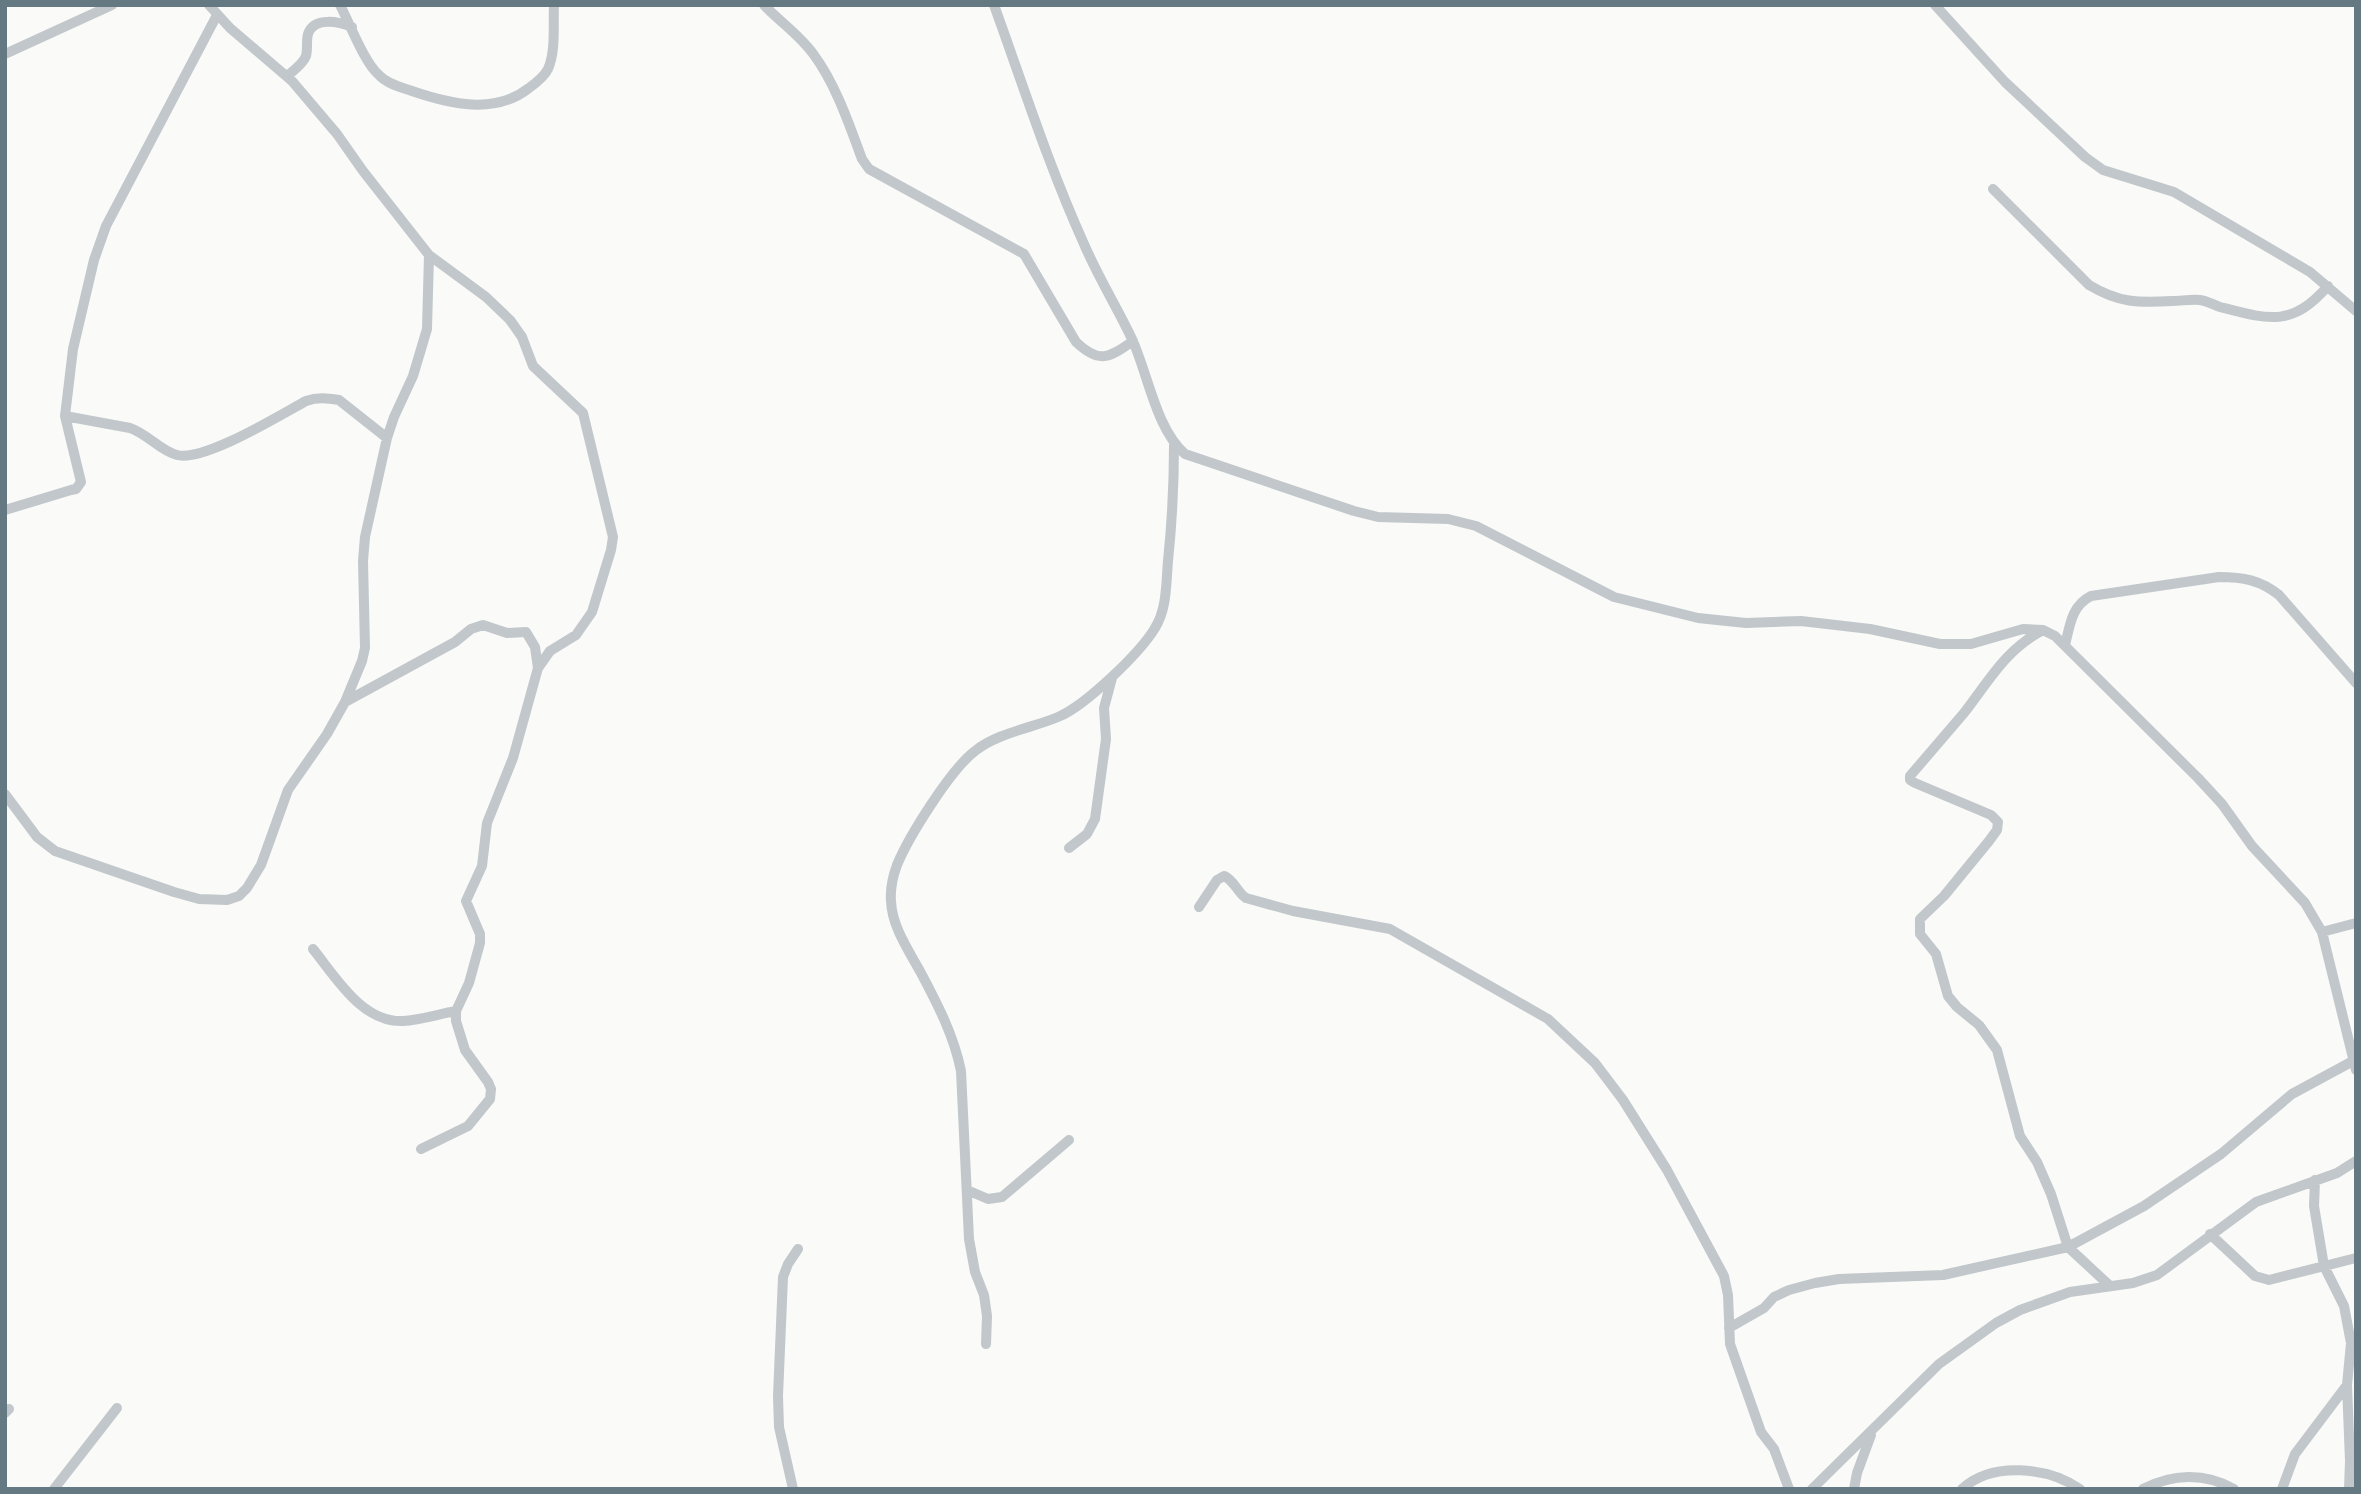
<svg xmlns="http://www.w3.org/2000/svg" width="2361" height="1494" font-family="'DejaVu Sans',sans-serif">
  <rect width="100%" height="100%" fill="#fafaf8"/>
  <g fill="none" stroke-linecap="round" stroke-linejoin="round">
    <path stroke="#c1c7ca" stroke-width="10" d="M209,5L230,28L292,81L337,134L363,171L429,255L486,297L510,320L522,337L533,366L583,413L613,537L611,550L592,612L576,635L550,651L538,668L513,758L487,823L482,866L466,901L480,934V943L469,983L456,1011V1021L465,1050L488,1082L491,1089L490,1099L468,1126L421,1149
      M340,5C350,24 364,62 379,75C387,84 401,87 412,91C450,104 495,115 529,88C536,83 544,77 548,69C556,51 553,25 554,5
      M764,5C780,22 800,35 814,55C836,85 849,124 862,159L869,169L1024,254L1076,342C1099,364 1109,358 1133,341
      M994,5C1023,85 1049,167 1084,244C1098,277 1117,307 1132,339C1148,374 1156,429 1185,454L1354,511L1378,517L1448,519L1476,526L1614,597L1698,618L1746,623L1801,621L1870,629L1940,644H1971L2023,629L2043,630L2055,636L2198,778L2222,804L2252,846L2305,903L2322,932L2356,1070
      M1935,5L2005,82L2085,157L2103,170L2174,192L2310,272L2356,311
      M5,54L112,5
      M287,76C293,71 303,64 306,56C308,49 306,41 308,34C314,16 340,22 352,27
      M1993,189L2089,285C2119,303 2138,303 2172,301C2181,301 2191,299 2200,300C2207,301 2214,305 2220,307C2270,320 2292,327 2328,286
      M65,416L130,428C148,434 160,451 177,455C204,462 280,415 306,401C317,397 327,398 339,400L387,438
      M5,510L71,490L76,489L81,482L65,416L73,349L94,260L106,226L217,15
      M2043,630C2005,650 1989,681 1964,713C1946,734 1928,755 1910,776V780L1915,783L1991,815L1998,822L1997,830L1989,841L1944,896L1920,919V934L1936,954L1948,996L1957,1007L1979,1025L1997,1050L2020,1136L2037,1162L2051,1194L2068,1247L2110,1286
      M2065,645C2070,626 2071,606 2091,596L2219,577C2243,577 2260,580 2279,595L2356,683
      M345,702L455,642L471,629L483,625L507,633L526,632L535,647L538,668
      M5,794L37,837L55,851L174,892L199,899L227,900L239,896L247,888L261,865L288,790L327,734L345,702L362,661L365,648L363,561L365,537L387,438L394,417L413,376L427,329L429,255
      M1069,848L1087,834L1095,819L1106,739L1104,708L1112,678
      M1199,907L1217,880L1224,876C1234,880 1237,892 1246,898L1293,911L1390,929L1548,1019L1595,1063L1623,1100L1667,1170L1724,1276L1728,1295L1730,1344L1761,1432L1774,1449L1789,1489
      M2322,932L2356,923
      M313,949C335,976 362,1023 403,1021C420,1020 439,1014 456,1011
      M2315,1180L2314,1206L2324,1266L2344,1306L2351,1343L2347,1385L2350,1461L2349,1489
      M967,1190L988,1199L1002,1197L1069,1140
      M2210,1234L2255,1276L2269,1280L2356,1258
      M1729,1328L1764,1308L1774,1297L1789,1290L1815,1283L1839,1279L1943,1275L2068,1247L2144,1206L2221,1154L2292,1094L2353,1061
      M986,1344L987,1316L984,1295L975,1272L969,1239L961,1071C954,1036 938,1005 921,973C909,951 892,927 891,901C890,889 893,876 897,865C909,836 951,769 975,751C997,733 1032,728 1058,717C1085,706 1140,653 1155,628C1167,609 1166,584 1168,561C1172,522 1174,484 1174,445
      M5,1413L9,1409
      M54,1489L117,1408
      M793,1489L779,1427L778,1396L783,1277L788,1264L798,1249
      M1812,1489L1939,1364L1996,1323L2020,1310L2070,1292L2133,1283L2157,1275L2256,1202L2337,1173L2356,1161
      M1854,1489L1857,1473L1871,1435
      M1962,1489C1992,1461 2048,1467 2080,1489
      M2143,1489C2172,1474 2204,1472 2234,1489
      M2282,1489L2295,1454L2347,1385"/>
  </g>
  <rect width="2361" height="1494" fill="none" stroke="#657983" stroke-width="14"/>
</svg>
